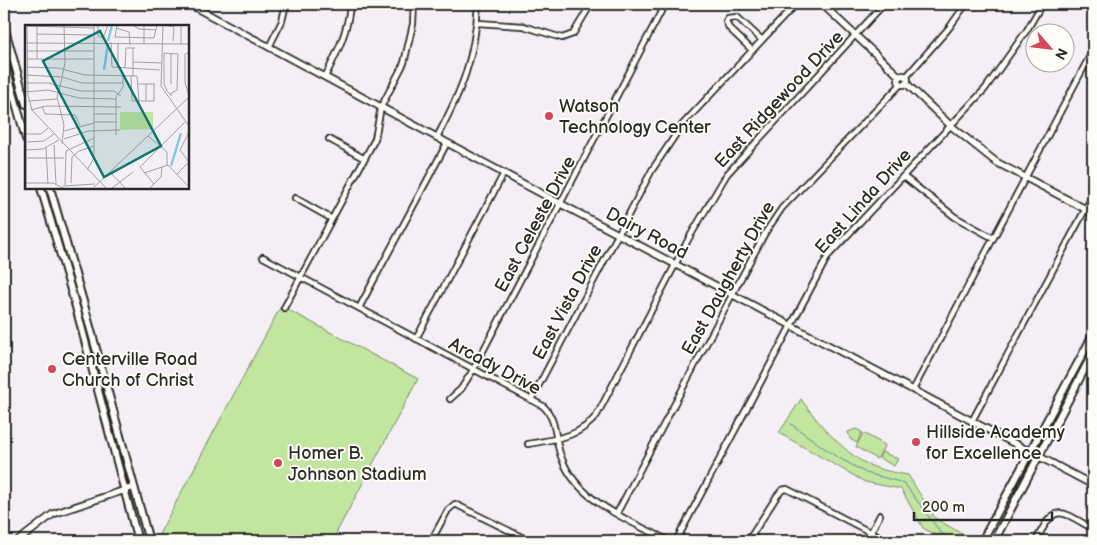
<svg xmlns="http://www.w3.org/2000/svg" width="1097" height="545" font-family="'Balsamiq Sans',sans-serif">
  <rect width="100%" height="100%" fill="#f3eff5"/>
  <filter id="ink" filterUnits="userSpaceOnUse"><feTurbulence type="fractalNoise" baseFrequency=".02" numOctaves="2"/><feDisplacementMap in="SourceGraphic" scale="10" xChannelSelector="R" yChannelSelector="G"/><feConvolveMatrix kernelMatrix="1 2 1 2 8 2 1 2 1" color-interpolation-filters="sRGB"/></filter>
  <g filter="url(#ink)">
    <path fill="#c2e59f" stroke="#768865" d="M281,306L418,379L332,541H158L157,538Z
      M801,399C817,422 848,458 874,467C885,471 897,473 908,475L935,518L974,541H945L923,528L901,489L865,482L779,433Z
      M856,429L862,432L857,443L850,439L848,432Z
      M863,433L885,445L877,459L856,447Z
      M882,452L898,459L894,466L879,458Z"/>
    <g fill="none" stroke-linecap="round" stroke-linejoin="round">
      <path stroke="#61879b" stroke-width="1" d="M791,424L834,455L866,473L904,483L941,533L954,541"/>
      <defs>
        <path id="minor" d="M477,23L523,26L562,38L573,34L591,4
          M269,47L282,21L286,4
          M752,50L729,28L726,21L728,18L737,17L762,40
          M325,77C337,53 348,32 350,4
          M906,77L949,28L966,4
          M437,137C462,90 475,58 478,4
          M329,139L365,159
          M903,176L955,217L993,238
          M295,198L332,219
          M263,257L543,406C558,420 554,441 562,459C579,503 631,521 669,541
          M284,308L375,139L381,107L404,63L413,24L414,4
          M359,308L447,143
          M416,339L504,173
          M913,390L1093,50
          M450,399L461,389L473,370L665,4
          M531,400L652,170L682,125L796,4
          M972,421L1093,195
          M528,444C555,439 579,438 597,415L689,238L727,174L884,4
          M617,513L732,295L765,233L782,208L901,84
          M871,532L880,515
          M751,536L760,541
          M431,541L448,510L455,504L530,541
          M676,541L828,256L985,89L1027,30L1042,4
          M748,541L777,496L782,490L787,489L887,541
          M1036,541C1055,502 1060,510 1093,529"/>
        <path id="tertiary" d="M189,4L561,204L1093,485
          M822,4L900,77
          M898.5 80a4.5 4.5 0 1 1 9 0a4.5 4.5 0 1 1-9 0Z
          M906,83L950,125L996,162L1093,213
          M18,541L53,514L134,487"/>
        <path id="secondary" d="M4,26L26,104
          M4,60L26,139
          M41,188L76,307L138,541
          M50,188L84,305L149,541
          M982,541L1093,335
          M994,541L1093,353"/>
      </defs>
      <use href="#minor" stroke="#2b2b2b" stroke-width="8"/>
      <use href="#tertiary" stroke="#2b2b2b" stroke-width="9"/>
      <use href="#secondary" stroke="#2b2b2b" stroke-width="10"/>
      <use href="#minor" stroke="#fdfcf7" stroke-width="4.5"/>
      <use href="#tertiary" stroke="#fdfcf7" stroke-width="5.5"/>
      <use href="#secondary" stroke="#fdfcf7" stroke-width="6"/>
    </g>
  </g>
  <g fill="#d1495b" stroke="#fdfcf7" stroke-width="2">
    <circle cx="549" cy="116" r="5"/>
    <circle cx="52" cy="369" r="5"/>
    <circle cx="916" cy="442" r="5"/>
    <circle cx="278" cy="463" r="5"/>
  </g>
  <g text-anchor="middle" stroke-width="4" stroke-linejoin="round" paint-order="stroke">
    <g font-size="18" fill="#2b2b2b" stroke="#fdfcf7">
      <text transform="translate(779 99) rotate(-47)" y="6">East Ridgewood Drive</text>
      <text transform="translate(863 201) rotate(-48)" y="6">East Linda Drive</text>
      <text transform="translate(535 224) rotate(-62)" y="6">East Celeste Drive</text>
      <text transform="translate(647 233) rotate(28)" y="6">Dairy Road</text>
      <text transform="translate(728 278) rotate(-61)" y="6">East Daugherty Drive</text>
      <text transform="translate(567 302) rotate(-62)" y="6">East Vista Drive</text>
      <text transform="translate(495 366) rotate(28)" y="6">Arcady Drive</text>
    </g>
    <g font-size="18" fill="#2b2b2b" stroke="#fdfcf7" text-anchor="start">
      <text x="559" y="112">Watson<tspan x="559" dy="21">Technology Center</tspan></text>
      <text x="62" y="365">Centerville Road<tspan x="62" dy="21">Church of Christ</tspan></text>
      <text x="926" y="438">Hillside Academy<tspan x="926" dy="21">for Excellence</tspan></text>
      <text x="288" y="459">Homer B.<tspan x="288" dy="21">Johnson Stadium</tspan></text>
    </g>
  </g>
  <g transform="translate(25 25)">
    <rect width="164" height="164" fill="#f3eff5"/>
    <path d="M95,87H128V104L95,105Z" fill="#c2e59f"/>
    <path fill="none" stroke="#85c5e6" stroke-width="2.5" d="M83,16L87,0M79,45L83,19M146,141L156,108"/>
    <path fill="none" stroke="#a3a1a4" stroke-width="1" d="M2,0L3,70L7,85L81,163M73,0V11L78,13L83,0M92,0L90,12L129,13L132,0M107,0L114,4L131,5M138,0L136,61L164,101M139,0L149,2L148,16M2,1L69,3M12,1V34M91,3L104,7L105,20M12,9L68,10M86,17L87,42L135,45M1,18L164,19M119,19V0M156,19V0M2,26H69M164,28L160,29V58L164,70M2,34H69M108,37L137,38M0,42L33,43L60,50L112,51L114,76M93,43V18M100,43L101,23H110M0,50L37,52M106,51L107,76H129V59M108,51V23M37,52L57,58H98M37,52L40,38L39,1M37,53L32,72L39,100L37,119M0,58H23L56,66H89L96,71M113,59H130M121,59V76M146,59V28M0,67L23,65L54,73L91,74M145,69L152,65L153,29L139,28V59L142,66L147,71M1,75V163M3,76L32,74M17,81L20,89L50,90L55,100M6,85L21,81L96,82M69,89H91M69,97H91M39,106L69,98M164,107L155,125L164,137M1,109H16L23,103M91,110V72L98,62V50M123,111L142,127V139L164,162M39,114L63,106L95,105M2,117L19,116L29,109M29,120L31,159M21,123L23,159M1,125L18,124L34,115M2,133H39M62,145L69,133V0M85,147L100,163M119,148L143,140M152,149L164,137M0,158H28L38,163M46,158L47,132L54,126L69,121M129,159L115,142L160,97M40,160L41,126L69,113M38,161L70,159M68,163L164,72M87,163L108,147M125,163L136,152L137,142"/>
    <path fill="#0f766e" fill-opacity="0.15" stroke="#0f766e" stroke-width="2.5" d="M75,6L136,121L79,152L18,36Z"/>
    <rect width="164" height="164" fill="none" stroke="#2b2b2b" stroke-width="2.5"/>
  </g>
  <rect width="1097" height="545" fill="none" stroke="#fdfcf7" stroke-width="20"/>
  <rect x="10" y="10" width="1077" height="525" fill="none" stroke="#2b2b2b" stroke-width="2" filter="url(#ink)"/>
  <g transform="translate(1050 48) rotate(118)"><circle r="24" fill="#fdfcf7" stroke="#a9a8a5"/>
  <path d="M0-4L9 19L0 12L-9 19Z" fill="#d1495b"/>
  <text y="-8" font-size="14" font-weight="bold" text-anchor="middle" fill="#2b2b2b">N</text>
  </g>
  <path d="M914 512v8h138v-8" fill="none" stroke="#2b2b2b" stroke-width="2.5"/>
  <text x="922" y="512" font-size="15" fill="#2b2b2b" stroke="#fdfcf7" stroke-width="4" paint-order="stroke">200 m</text>
</svg>
